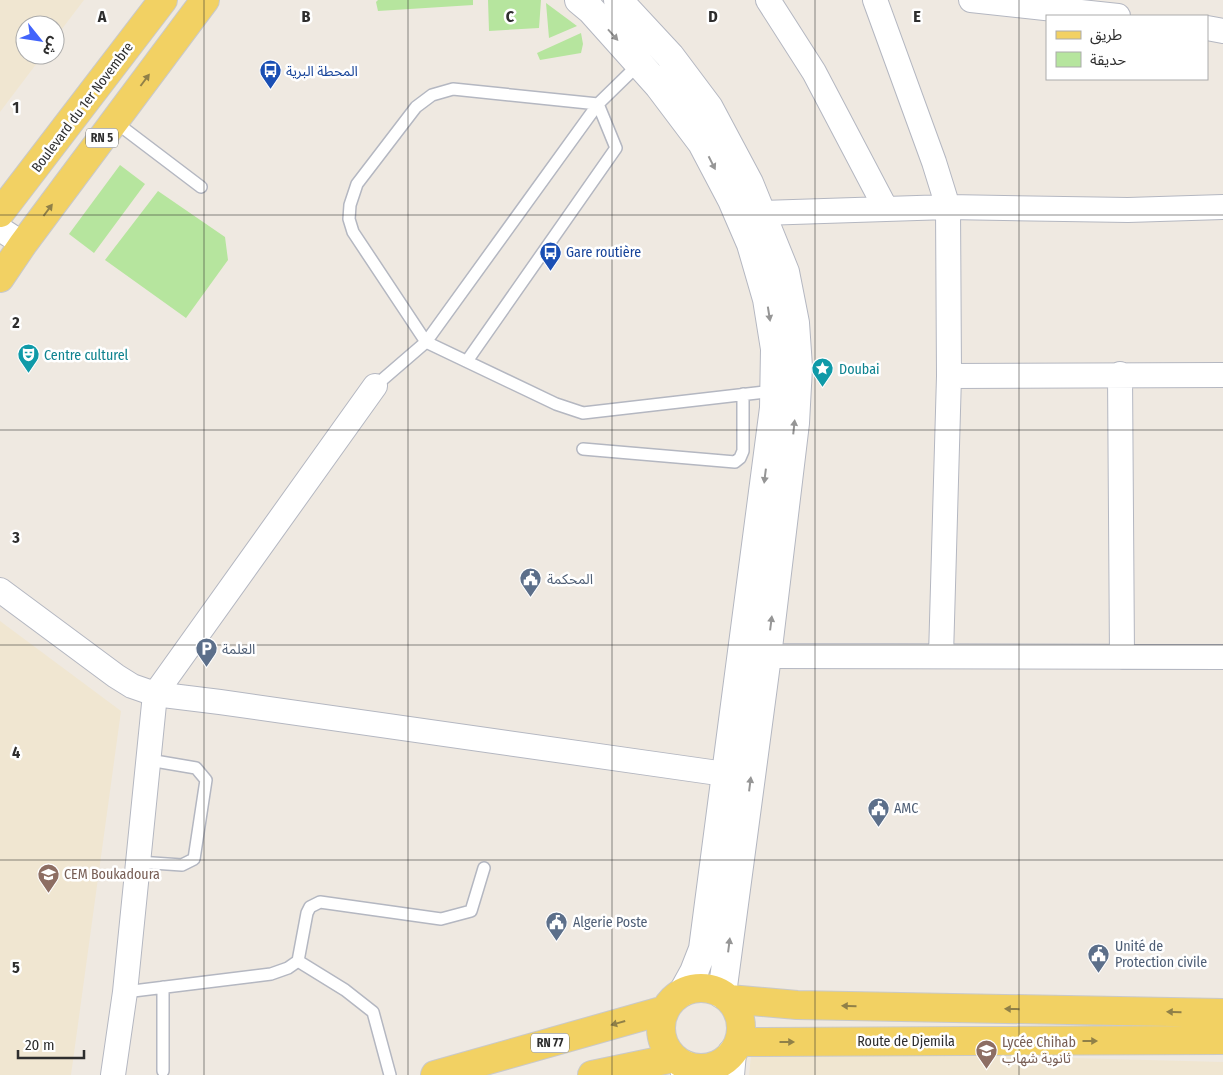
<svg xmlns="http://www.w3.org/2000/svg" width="1223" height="1075" font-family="'Fira Sans Condensed','Noto Sans Arabic',sans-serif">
  <rect width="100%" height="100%" fill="#efe9e1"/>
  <path fill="#f0e6d1" d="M0,0H84L55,38V25H25V55H43L0,112Z
    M0,621L121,711L71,1075H0Z
    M769,1050L1223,1062V1075H749L751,1056Z"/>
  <path fill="#b6e59e" d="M378,0H473V5L378,11L376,2Z
    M488,0H541L539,28L489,31Z
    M546,3L577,26L549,38Z
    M581,33L583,44L581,53L540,60L537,53Z
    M120,165L145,184L94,253L69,234Z
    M158,191L225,237L228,260L186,318L105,260Z"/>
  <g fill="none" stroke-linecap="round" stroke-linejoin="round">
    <defs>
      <path id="service" d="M114,121L201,187
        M467,361L616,148L598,104L453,89L432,95L416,107L357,184L350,205L349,219L353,232L426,342L556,404L583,413L774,391
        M375,386L426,342L598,104L639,64
        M583,449L735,462L740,458L743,451V394
        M138,862L182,865L194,859L206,780L196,768L149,760
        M298,961L345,990L373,1012L390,1075
        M163,987V1071
        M125,992L271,974L288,968L298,961L307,913L310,907L320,902L441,919L471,911L484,868"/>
      <path id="minor" d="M768,0L814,72L886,209
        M875,0L934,162L948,207L949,376L941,656
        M971,0L1118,16
        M1207,28L1223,31
        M745,219L761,213L948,207L1128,210L1223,207
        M0,229L23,244
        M1120,374L1122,657
        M949,376L1223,375
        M375,386L155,694L220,702L725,774
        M0,590L116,676L132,686L155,694L125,992L113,1075
        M749,651L767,656L1223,657"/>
      <path id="secondary" d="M579,0L591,10L659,86L702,143L732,200L751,244L767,299L775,349L774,408L703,949L694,972L683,992
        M618,0L670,56L709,108L749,183L785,272L795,323L798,367L795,423L767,656L722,994
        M685,1065V1075
        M730,1075L732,1053"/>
      <path id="primary" d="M0,213L163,0
        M0,278L23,244L205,0
        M661 1028a40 40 0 1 1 80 0a40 40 0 1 1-80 0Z
        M729,999L797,1005L1223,1013
        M739,1042L1223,1040
        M435,1075L665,1010
        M592,1075L674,1058"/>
    </defs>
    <use href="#service" stroke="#b4b7c1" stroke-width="14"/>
    <use href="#minor" stroke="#b4b7c1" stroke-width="26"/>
    <use href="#secondary" stroke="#b4b7c1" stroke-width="30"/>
    <use href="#primary" stroke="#c9c9c9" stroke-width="30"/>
    <use href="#service" stroke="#fff" stroke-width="11"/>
    <use href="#minor" stroke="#fff" stroke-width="24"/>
    <use href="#secondary" stroke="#fff" stroke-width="28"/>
    <use href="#primary" stroke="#f2d163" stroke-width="28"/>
  </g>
  <defs><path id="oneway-solid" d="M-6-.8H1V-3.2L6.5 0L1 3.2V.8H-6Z" transform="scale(1.25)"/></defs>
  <g fill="#969696">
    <use href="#oneway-solid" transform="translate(613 35) rotate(48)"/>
    <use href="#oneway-solid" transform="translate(712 163) rotate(63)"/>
    <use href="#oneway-solid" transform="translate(769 314) rotate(81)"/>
    <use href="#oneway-solid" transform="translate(794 427) rotate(-84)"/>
    <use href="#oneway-solid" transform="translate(765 476) rotate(97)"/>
    <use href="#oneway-solid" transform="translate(771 623) rotate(-83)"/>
    <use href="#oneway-solid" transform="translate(750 784) rotate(-83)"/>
    <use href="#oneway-solid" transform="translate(729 945) rotate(-83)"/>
  </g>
  <g fill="#908048">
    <use href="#oneway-solid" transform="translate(145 80) rotate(-53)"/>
    <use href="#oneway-solid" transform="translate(48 210) rotate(-53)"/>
    <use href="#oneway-solid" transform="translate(849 1006) rotate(-179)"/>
    <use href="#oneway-solid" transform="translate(1012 1009) rotate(-179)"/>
    <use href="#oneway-solid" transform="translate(1174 1012) rotate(-179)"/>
    <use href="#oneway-solid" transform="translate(618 1023) rotate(164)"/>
    <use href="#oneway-solid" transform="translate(1090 1041)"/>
    <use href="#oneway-solid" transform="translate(787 1042)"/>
  </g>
  <path fill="none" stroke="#2e2e2e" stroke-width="1" stroke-opacity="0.55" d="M204,0V1075M408,0V1075M612,0V1075M815,0V1075M1019,0V1075M0,215H1223M0,430H1223M0,645H1223M0,860H1223"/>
  <defs>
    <symbol id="bus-pin" viewBox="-11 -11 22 30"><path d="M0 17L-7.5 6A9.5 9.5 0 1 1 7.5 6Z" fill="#1a4fb4" stroke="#fff"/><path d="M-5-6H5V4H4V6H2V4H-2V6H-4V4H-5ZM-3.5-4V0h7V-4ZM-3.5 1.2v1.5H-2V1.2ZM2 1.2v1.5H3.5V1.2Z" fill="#fff"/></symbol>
    <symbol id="theatre-pin" viewBox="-11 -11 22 30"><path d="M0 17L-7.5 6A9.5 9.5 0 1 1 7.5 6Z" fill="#0f9aa8" stroke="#fff"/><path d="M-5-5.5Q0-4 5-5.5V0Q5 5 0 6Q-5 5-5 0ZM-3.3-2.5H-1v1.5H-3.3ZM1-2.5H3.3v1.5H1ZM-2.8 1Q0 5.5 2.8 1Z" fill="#fff"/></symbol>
    <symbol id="sight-pin" viewBox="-11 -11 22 30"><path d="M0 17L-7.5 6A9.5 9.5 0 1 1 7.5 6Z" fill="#0f9aa8" stroke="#fff"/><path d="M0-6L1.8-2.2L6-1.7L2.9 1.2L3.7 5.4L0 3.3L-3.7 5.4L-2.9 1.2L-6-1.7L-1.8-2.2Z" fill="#fff"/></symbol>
    <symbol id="civic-pin" viewBox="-11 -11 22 30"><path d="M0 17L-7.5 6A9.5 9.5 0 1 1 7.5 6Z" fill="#5c6f8a" stroke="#fff"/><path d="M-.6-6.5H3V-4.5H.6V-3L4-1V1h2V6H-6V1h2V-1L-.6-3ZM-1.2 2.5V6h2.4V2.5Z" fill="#fff"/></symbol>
    <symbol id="parking-pin" viewBox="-11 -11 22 30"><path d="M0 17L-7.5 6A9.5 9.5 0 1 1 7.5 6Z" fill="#5c6f8a" stroke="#fff"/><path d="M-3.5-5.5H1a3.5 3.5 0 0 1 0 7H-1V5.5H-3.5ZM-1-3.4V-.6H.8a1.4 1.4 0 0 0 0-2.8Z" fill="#fff"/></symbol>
    <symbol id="school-pin" viewBox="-11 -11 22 30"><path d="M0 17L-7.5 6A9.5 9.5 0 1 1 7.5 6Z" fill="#8d6e63" stroke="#fff"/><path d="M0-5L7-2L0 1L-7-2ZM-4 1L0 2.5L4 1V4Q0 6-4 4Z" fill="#fff"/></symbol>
  </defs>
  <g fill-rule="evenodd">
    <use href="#bus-pin" x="258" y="58" width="25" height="34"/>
    <use href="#bus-pin" x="538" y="240" width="25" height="34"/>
    <use href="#theatre-pin" x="16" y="342" width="25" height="34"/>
    <use href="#sight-pin" x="810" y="356" width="25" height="34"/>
    <use href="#civic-pin" x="518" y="566" width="25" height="34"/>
    <use href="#parking-pin" x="194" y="636" width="25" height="34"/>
    <use href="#civic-pin" x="866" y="796" width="25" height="34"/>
    <use href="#school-pin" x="36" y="862" width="25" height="34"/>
    <use href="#civic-pin" x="544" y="910" width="25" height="34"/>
    <use href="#civic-pin" x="1086" y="942" width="25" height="34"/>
    <use href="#school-pin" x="974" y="1038" width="25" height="34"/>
  </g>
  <g text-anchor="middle" stroke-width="5" stroke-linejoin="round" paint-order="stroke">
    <g fill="#fff" stroke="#6d6d6d" stroke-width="1">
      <rect x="86" y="128.5" width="32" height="19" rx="4"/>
      <rect x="531" y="1033.5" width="38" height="19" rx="4"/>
    </g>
    <g font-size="12" font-weight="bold" fill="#2e2e2e">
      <text x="102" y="142">RN 5</text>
      <text x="550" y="1047">RN 77</text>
    </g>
    <g font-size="14" fill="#164399" stroke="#fff" text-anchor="start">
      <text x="286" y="76">المحطة البرية</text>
      <text x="566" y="257">Gare routière</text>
    </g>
    <g font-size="14" fill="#2e2e2e" stroke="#fff">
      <text transform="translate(82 107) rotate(-53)" y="5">Boulevard du 1er Novembre</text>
      <text x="906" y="1046">Route de Djemila</text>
    </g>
    <g font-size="14" fill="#0d838f" stroke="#fff" text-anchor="start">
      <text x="44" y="360">Centre culturel</text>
      <text x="839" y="374">Doubai</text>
    </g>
    <g font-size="14" fill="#4e5e75" stroke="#fff" text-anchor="start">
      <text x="547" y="584">المحكمة</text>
      <text x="222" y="654">العلمة</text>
      <text x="894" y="813">AMC</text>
      <text x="573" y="927">Algerie Poste</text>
      <text x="1115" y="951">Unité de<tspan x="1115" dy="16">Protection civile</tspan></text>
    </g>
    <g font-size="14" fill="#785e54" stroke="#fff" text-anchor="start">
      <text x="64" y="879">CEM Boukadoura</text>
      <text x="1002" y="1047">Lycée Chihab<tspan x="1002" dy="16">ثانوية شهاب</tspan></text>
    </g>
  </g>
  <g font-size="16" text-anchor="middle" font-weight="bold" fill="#2e2e2e" stroke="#fff" stroke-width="5" stroke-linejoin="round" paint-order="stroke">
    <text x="102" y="22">A</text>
    <text x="306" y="22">B</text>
    <text x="510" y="22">C</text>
    <text x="713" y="22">D</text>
    <text x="917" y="22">E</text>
    <text x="16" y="113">1</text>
    <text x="16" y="328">2</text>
    <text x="16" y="543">3</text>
    <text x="16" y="758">4</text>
    <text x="16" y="973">5</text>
  </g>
  <rect x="1046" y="15" width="162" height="65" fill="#ffffff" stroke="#ababab"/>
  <rect x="1056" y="31" width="25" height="8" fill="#f2d163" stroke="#ababab"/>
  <text x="1090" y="40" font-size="15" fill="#2e2e2e">طريق</text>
  <rect x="1056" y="52" width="25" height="15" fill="#b6e59e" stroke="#ababab"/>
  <text x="1090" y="65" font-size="15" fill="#2e2e2e">حديقة</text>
  <g transform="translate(40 40) rotate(120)"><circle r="24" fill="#ffffff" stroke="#ababab"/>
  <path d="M0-4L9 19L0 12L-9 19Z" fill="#4264fb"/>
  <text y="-8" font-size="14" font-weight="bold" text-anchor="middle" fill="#2e2e2e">ش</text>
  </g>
  <path d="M18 1050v8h66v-8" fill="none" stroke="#2e2e2e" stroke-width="2.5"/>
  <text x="25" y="1050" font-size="15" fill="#2e2e2e" stroke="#ffffff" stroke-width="4" paint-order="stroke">20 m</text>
</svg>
